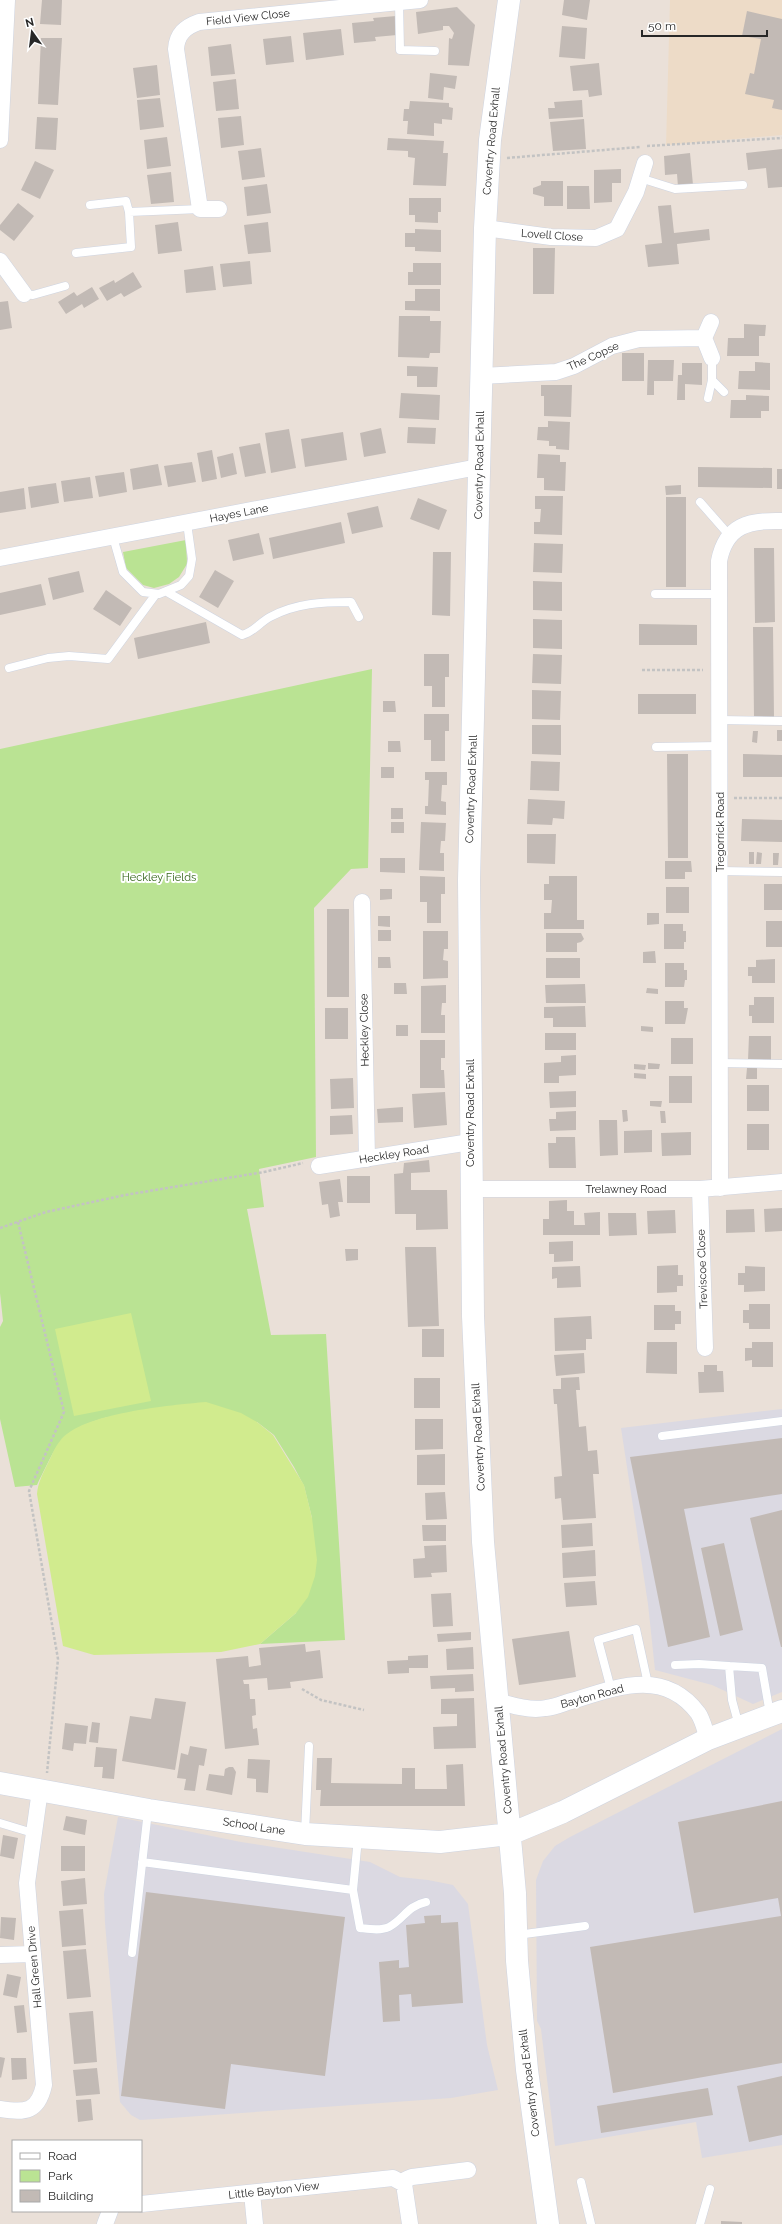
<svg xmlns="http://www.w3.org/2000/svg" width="782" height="2224" font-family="Raleway,sans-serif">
  <rect width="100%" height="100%" fill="#eae0d8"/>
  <path fill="#dbd9e2" d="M782,1409V1692L753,1704L712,1685L655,1670L648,1604L621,1428Z
    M782,1729V2145L702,2158L696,2122L555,2146L541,2029L537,2021L536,1880L543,1861L555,1846L570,1837Z
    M118,1817L241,1842L370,1862L400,1877L428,1880L453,1885L468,1904L487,2045L498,2090L451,2098L157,2119L140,2120L131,2115L120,2102L105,1923L104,1894Z"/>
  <path fill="#eddbc7" d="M670,0H782V135L666,145Z"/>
  <path fill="#bae393" d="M186,540L187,564L179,577L169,584L154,588L143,585L126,568L123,552Z
    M372,669L368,868L351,869L314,908L316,1157L259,1169L264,1207L247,1209L271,1335L326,1334L345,1640L260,1644L296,1613L312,1518L304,1486L294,1467L274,1435L257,1422L108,1417C58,1431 59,1442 37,1485L15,1487L0,1419V1327L3,1321L0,1293V749Z"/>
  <path fill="#d1eb8e" d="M131,1313L151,1401L74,1416L55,1329Z
    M206,1402L241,1413L257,1422L273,1435L304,1485L312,1518L317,1560L315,1576L308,1597L296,1613L260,1644L221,1652L94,1655L63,1646L37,1494C38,1483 42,1475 47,1465C51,1458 54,1448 60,1441C80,1413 172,1405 206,1402Z"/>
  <path fill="#c2bab5" d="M42,0H62L61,25L40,24Z
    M564,0H590L587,20L562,15Z
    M457,7L475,25L469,66L448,65L449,38L452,39L454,33L449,26H443V30L418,34L416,12Z
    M747,11L782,19V110L772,108L774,100L745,94L750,73L754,74L761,39L742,36Z
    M396,16L397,35L375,37L376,41L354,43L352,23L374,21L373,18Z
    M562,26L587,28L585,59L559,57Z
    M341,29L344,55L306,60L303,33Z
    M291,36L294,62L266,65L263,39Z
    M41,38H62L58,105L38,104Z
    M231,44L235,74L211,76L208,47Z
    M599,63L602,95L589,97L588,90L573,91L570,66Z
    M157,65L160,95L137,98L133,68Z
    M430,73L457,76L455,89L444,87L443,100L428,98Z
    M236,79L239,109L216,111L213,82Z
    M160,98L164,127L140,130L137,100Z
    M582,100L583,117L549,119L548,108H555L554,102Z
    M410,101L449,103V107L453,108L452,120L442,119V124L434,123V136L407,134L408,121H403L404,109H409Z
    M241,116L244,145L221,148L218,118Z
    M37,117L58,118L56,150L35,149Z
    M584,119L586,149L553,151L550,122Z
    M167,137L171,166L147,169L144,140Z
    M388,138L444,141L443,153H448L446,186L413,185L415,158L408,157V151L387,150Z
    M261,148L265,177L242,180L238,151Z
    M782,149V187L768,188L766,168L748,170L746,153Z
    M690,153L693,185L678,187L677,174L665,175L664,156Z
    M35,161L54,170L40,199L21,190Z
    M621,169V183H612V202L594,203V170Z
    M171,172L174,202L151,204L147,175Z
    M541,181H563V206H544V197L533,194V188L541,185Z
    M267,184L271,213L247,216L244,187Z
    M567,186H589L590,209H567Z
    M409,198H441V212H438V223L415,222V215H409Z
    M18,203L34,216L14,241L0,230V225Z
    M671,205L674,233L709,229L710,240L677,244L679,264L648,267L645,245L662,243L658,206Z
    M178,222L182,251L158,254L155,225Z
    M268,222L271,252L248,254L244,225Z
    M415,229L441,230V252L415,251V247H405V233H415Z
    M533,248H555L554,294H533Z
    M250,261L252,284L223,287L220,264Z
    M413,263H441V285H408V272H413Z
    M213,266L216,290L186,293L184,270Z
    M133,272L142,287L124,297L121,293L107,301L99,288L114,280L115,283Z
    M92,287L99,299L84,308L82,304L66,314L58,302L74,292L77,296Z
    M415,289H440V311L405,310V301H415Z
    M8,301L12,328L0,330V302Z
    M399,316H430V321H441L440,353H430L429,358L398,357Z
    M744,324L766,325L765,336H759V356H727L728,338H744Z
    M622,353H644V381H622Z
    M648,360H674L673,381H654V395H647Z
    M755,362L770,363V390L738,389L739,371H755Z
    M682,363H702V385L685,384V400H677L678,375H682Z
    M407,366L438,367L437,387H417V376H407Z
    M541,385H572L571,417L544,416V396H541Z
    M401,393L440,395L439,420L399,418Z
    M746,395L769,396V411H761V418H730L731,400H746Z
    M548,421L570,422L569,450L556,449V446H549V441L537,440L538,427H548Z
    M408,427L436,428L435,444L407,443Z
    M381,428L386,453L364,457L360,433Z
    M289,429L296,468L271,473L265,433Z
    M343,432L347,460L305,467L301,439Z
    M260,443L266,473L245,477L239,447Z
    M212,450L217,479L202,482L197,453Z
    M233,453L237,474L221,478L217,457Z
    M538,454L560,455V462H566L565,491L544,490V478H537Z
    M192,462L196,482L168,487L164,466Z
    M158,464L162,485L133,490L130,469Z
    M698,467L772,468V488L698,487Z
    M777,469H782V489H777Z
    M124,472L127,492L99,497L95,476Z
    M90,477L93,498L64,502L61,481Z
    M56,483L59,503L31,508L28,487Z
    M681,485V494L666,495L665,486Z
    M24,488L26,509L0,513V492Z
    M535,496H563L562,535L534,534V522H540L541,509H535Z
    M666,497H686V587H666Z
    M418,498L447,510L439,530L410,519Z
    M378,506L383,527L352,534L347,513Z
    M341,522L345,543L273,559L269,538Z
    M259,533L264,554L233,561L228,540Z
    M534,543L563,544L562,573L533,572Z
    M754,548H774L775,622L755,623Z
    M433,552H451L450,616L432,615Z
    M215,570L234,581L218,608L199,597Z
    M79,571L84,592L53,600L48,578Z
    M533,581L562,582V611L533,610Z
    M41,584L46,605L0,615V593Z
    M106,590L132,608L120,626L93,609Z
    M533,619L562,620V649L533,648Z
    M206,622L210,643L138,659L134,638Z
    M639,624L697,625V645H639Z
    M753,627H773L774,718H754Z
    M424,654H449V677H445V707H432V686H424Z
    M533,654L562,655L561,684L532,683Z
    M532,690L561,691L560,720L532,719Z
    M638,694H696V714H638Z
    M383,701H395L396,712H383Z
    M424,714H449V731H445V761H431V740H424Z
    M532,725H561V755L532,754Z
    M777,730H782V741H777Z
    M753,731H758L757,743L752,742Z
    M388,741H400L401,752H388Z
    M667,754H688V858H668Z
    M743,754L782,755V777H743Z
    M531,761L560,762L559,791L530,790Z
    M381,767H394V778H381Z
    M425,772H447V785H442L441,801L446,802V815L425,814V806H428L429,780H425Z
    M528,799L565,801L564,819L553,818L552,825L527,824Z
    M391,808H403V819H391Z
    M742,819L782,820V842L741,841Z
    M391,822H404V833H391Z
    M421,822L446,823L445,841H441L440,853H444V871L419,870Z
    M527,834H556L555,864L527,863Z
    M749,852H754V864H749Z
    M757,852L762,853L761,864H756Z
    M773,853H779L778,865H773Z
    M380,858H405V873L380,872Z
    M665,861H691L692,872H685V879H665Z
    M420,876L445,877V894H441V923H427V902H420Z
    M549,876H577V920H584V929H544V913H551L552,900H544V884H549Z
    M764,884H782V910H764Z
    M666,887H689V913H666Z
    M380,889H392V899L380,900Z
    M327,909H349V997H327Z
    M647,913H659V924L647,925Z
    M378,916H390V927L378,926Z
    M766,921H782V947H766Z
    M664,924H683V931H686V942H684V949H664Z
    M378,930H391V941H378Z
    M423,931H448V949H444L443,960L448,961V978L423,979Z
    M546,933H581L584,939L581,942L577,943V952H546Z
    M655,951L656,963H643V952Z
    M378,957H390L391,968H378Z
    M546,958H580V978H546Z
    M775,959V983H752V976H748V967H756V960Z
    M665,963H684V970H687V980H685L684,987H665Z
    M394,983H406L407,994H394Z
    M585,984L586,1003H546L545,985Z
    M446,985V1003H442L441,1015H445V1033H421V986Z
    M647,988L658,989V994L646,993Z
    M754,997H774V1023H752V1016H749V1005H754Z
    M665,1001H684V1008H688L685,1024H665Z
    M585,1006L586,1027H553V1018H544V1007Z
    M325,1008H348V1039H325Z
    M396,1025H408V1036H396Z
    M641,1026L653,1027V1032L641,1031Z
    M545,1033H576V1050H545Z
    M749,1036H771V1060H748Z
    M671,1038H693V1064H671Z
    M420,1040H445V1058H441V1070H444L445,1088H420Z
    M576,1055V1075L559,1076V1083H544V1063L561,1062V1056Z
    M648,1063L660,1064L659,1069H648Z
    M634,1064L646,1065L645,1070L634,1069Z
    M747,1068H757V1079H746Z
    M634,1073L646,1074V1079L634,1078Z
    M669,1076H692V1103H669Z
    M353,1078L354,1108L331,1109L330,1079Z
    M747,1085H769V1111H747Z
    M576,1091V1107L550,1108L549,1092Z
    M445,1092L447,1125L414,1128L412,1094Z
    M650,1101H662L661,1107L650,1106Z
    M403,1107V1122L378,1123L377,1109Z
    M622,1110H627L628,1121L623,1122Z
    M576,1111V1130L550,1131L549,1119H556V1112Z
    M660,1111H665L666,1123H661Z
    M352,1115L353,1134L330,1135V1116Z
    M599,1120H617L618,1155L600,1156Z
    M747,1124H769V1150H747Z
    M652,1130V1152L624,1153V1131Z
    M691,1132V1155L662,1156L661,1133Z
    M556,1137H575L576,1168H549L548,1143H556Z
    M429,1160L430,1172L411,1173V1190H447L448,1229L416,1230V1214H395L394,1174L403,1173L404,1163Z
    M347,1176H370V1203H347Z
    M340,1179L343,1202H338L340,1216L330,1218L328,1204L322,1205L319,1182Z
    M567,1200V1211H574V1225H585L584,1213L600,1212V1235H543V1219H549V1201Z
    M782,1208V1231L765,1232L764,1209Z
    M754,1209L755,1232L726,1233V1210Z
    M675,1210L676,1233L648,1234L647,1211Z
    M608,1213H636L637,1235L609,1236Z
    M573,1241V1261L554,1262V1254H549V1242Z
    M405,1247H436L439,1326L408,1327Z
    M345,1249H358V1260L346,1261Z
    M678,1265V1275H683V1286H677V1292L657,1293V1266Z
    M580,1266L581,1287L557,1288V1278L552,1279V1267Z
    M745,1266L765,1267V1291L744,1292V1285H738V1273H745Z
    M749,1304H770V1329H749V1323H743V1310H749Z
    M654,1305H675V1311H681V1324H675V1330H654Z
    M591,1316L592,1339H586V1350L555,1351L554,1318Z
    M422,1329H444V1357H422Z
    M647,1342H677V1374L646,1373Z
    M752,1342H773V1367H752V1360L745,1361V1348H752Z
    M584,1353L585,1373L556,1376L554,1355Z
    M704,1365H717V1371H723L724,1392L699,1393L698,1372H704Z
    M579,1377L580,1390H576L579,1427L586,1426L588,1451L597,1450L599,1474H593L596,1518L563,1520L561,1498L555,1499L554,1477L562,1476L557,1404H554L553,1389H561V1378Z
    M414,1378H440V1408H414Z
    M415,1419H443V1449L415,1450Z
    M782,1438V1494L684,1509L710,1637L668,1647L630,1457Z
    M445,1454V1485H417V1455Z
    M445,1492L447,1519L426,1520L425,1493Z
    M782,1510V1647H781L750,1518Z
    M592,1523L593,1546L562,1548L561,1525Z
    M422,1525H446V1541H423Z
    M724,1543L743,1630L720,1636L701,1548Z
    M446,1545L447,1572L431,1573L432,1577L414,1578L413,1559L425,1558L424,1546Z
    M595,1550L596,1576L563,1578L562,1553Z
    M595,1581L597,1605L566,1607L564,1583Z
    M451,1593L453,1626L433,1627L431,1594Z
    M569,1631L576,1677L519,1685L512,1639Z
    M471,1632V1640L438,1642L437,1634Z
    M305,1644L306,1652L320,1650L323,1678L290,1682L291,1688L268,1690L267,1678L243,1680L244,1684H249L250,1699H255L256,1715L252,1716L253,1729L257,1728L259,1745L225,1749L216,1659L248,1656L249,1667L261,1665L259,1648Z
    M473,1647L474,1669L447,1670L446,1649Z
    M428,1655V1668H409V1673L388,1674L387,1661L408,1660V1656Z
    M473,1674L474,1691L455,1692V1688L431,1689L430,1676Z
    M155,1698L186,1702L175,1770L122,1761L130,1716L151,1719Z
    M474,1698L476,1748L434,1749L433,1727L457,1726V1714H441V1699Z
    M92,1722L100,1723L98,1743L89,1742Z
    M65,1723L88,1726L86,1744L74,1743L73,1751L62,1749Z
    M190,1746L207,1749L204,1766L199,1765L195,1791L184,1790L186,1779L177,1778L181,1753L188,1755Z
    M96,1747L117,1749L114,1779L102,1778L103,1767H94Z
    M317,1758H332L331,1783L402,1784V1768H415V1789H447L446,1765L463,1764L465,1806H320L321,1790H316Z
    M248,1759L270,1760L268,1793L256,1792V1779L247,1778Z
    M229,1767H233L236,1772L232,1795L206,1790L209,1774L224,1776L225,1769Z
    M782,1801V2063L613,2093L590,1947L781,1916L778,1898L694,1913L678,1822Z
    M66,1816L87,1820L85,1835L63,1830Z
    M3,1835L18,1838L14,1859L0,1856Z
    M61,1846H85V1871H61Z
    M85,1878L87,1904L63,1906L61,1881Z
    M146,1892L345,1917L325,2076L231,2064L225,2109L121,2096Z
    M83,1909L86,1945L62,1947L59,1911Z
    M441,1915V1923L458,1922L463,2003L412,2007L411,1994L399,1995L400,2021L383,2022L379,1962L399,1960V1968L409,1967L406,1925L425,1923L424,1916Z
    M1,1917L16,1918L14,1940L0,1938Z
    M86,1949L91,1997L67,1999L63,1951Z
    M7,1974L21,1977L17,1998L3,1995Z
    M24,2005L27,2032L17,2033L14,2006Z
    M93,2011L97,2062L74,2064L69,2013Z
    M0,2057L5,2058L1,2078L0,2077Z
    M11,2058H26L27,2079L12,2080Z
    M97,2068L100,2094L76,2096L73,2070Z
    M782,2076V2135L749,2142L737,2086Z
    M708,2088L713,2115L601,2133L597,2106Z
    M91,2099L93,2120L78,2122L76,2100Z
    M721,2221L742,2222V2224H721Z"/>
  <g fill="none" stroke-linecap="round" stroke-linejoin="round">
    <defs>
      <path id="lane" d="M399,2L400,50L435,51
        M640,178L675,189L743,185
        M90,205L126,201L129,212L200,209
        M76,253L131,247L129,212
        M24,294L33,295L65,286
        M712,380L724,392
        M708,398L712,380V358
        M700,502L729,535
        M113,537L123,572L143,592L159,594L181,585L189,576L192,559L187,523
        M167,592L242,635C254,632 259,623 270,617C296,603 322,602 351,602L359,617
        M655,594H719
        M9,668L48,658L69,656L108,659L156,594
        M720,720L782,721
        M656,747L720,746
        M720,871L782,872
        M720,1063L782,1064
        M662,1436L782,1421
        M675,1665L699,1664L729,1666L732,1700L739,1726
        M729,1666L762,1668L770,1714
        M611,1689L598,1640L636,1629L648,1684
        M0,1823L33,1833
        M305,1833L309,1746
        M142,1862L353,1890L358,1838
        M353,1890L360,1928C369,1929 381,1931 389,1927C404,1919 407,1906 426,1902
        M517,1935L585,1926
        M132,1953L148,1811
        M581,2182L591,2224
        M700,2224L710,2189"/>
      <path id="street" d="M0,140L7,0
        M219,209H200L176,49C177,34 185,27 199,22L420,0
        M485,228L551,237L596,238L617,229L636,192L645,163
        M0,261L24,294
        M711,322L704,338L712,358
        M481,376L556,372L574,366L612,346L639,339L704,338
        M0,558L478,467
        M362,902L367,1159
        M319,1166L470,1142
        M720,1188L719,561C726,525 749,520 782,521
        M470,1189H700L782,1182
        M700,1189L705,1348
        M498,1701C513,1706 530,1711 546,1708C556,1707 566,1702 575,1700C619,1686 665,1669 698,1713C703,1720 705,1731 708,1739
        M0,1955L32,1954
        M0,2109C26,2113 38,2112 44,2085L27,1883L40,1790
        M404,2184L407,2179L412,2177L468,2170
        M252,2193L255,2224
        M141,2204L393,2178L404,2184L410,2224
        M105,2224L110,2211"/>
      <path id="secondary" d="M509,0L490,140L485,228L469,880L473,1316L483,1542L515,1893L517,1961L527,2070L548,2224
        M0,1783L149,1810L305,1834L440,1842L510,1834L563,1812L708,1739L782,1711"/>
    </defs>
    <use href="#lane" stroke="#ced4e1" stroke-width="9"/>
    <use href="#street" stroke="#ced4e1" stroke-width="17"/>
    <use href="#secondary" stroke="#ced4e1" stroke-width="23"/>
    <path stroke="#c3c3c3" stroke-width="2.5" stroke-dasharray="3 2" stroke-linecap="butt" d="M647,146L782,138
      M507,158L640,147
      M642,670H703
      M734,798H782
      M18,1222L64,1412L29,1491L58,1659L47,1773
      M0,1228L46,1212L125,1195L264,1172L303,1163
      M302,1689L321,1700L364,1710"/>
    <use href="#lane" stroke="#fff" stroke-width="8"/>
    <use href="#street" stroke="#fff" stroke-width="16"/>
    <use href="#secondary" stroke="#fff" stroke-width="22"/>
  </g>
  <g text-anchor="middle" stroke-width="4" stroke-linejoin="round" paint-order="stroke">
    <g font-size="11" fill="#272727" stroke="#fff">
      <text transform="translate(248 17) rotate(-6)" y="4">Field View Close</text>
      <text transform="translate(491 141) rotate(-85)" y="4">Coventry Road Exhall</text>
      <text transform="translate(552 235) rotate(4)" y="4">Lovell Close</text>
      <text transform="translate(593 356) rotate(-24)" y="4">The Copse</text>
      <text transform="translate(479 465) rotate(-89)" y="4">Coventry Road Exhall</text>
      <text transform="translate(239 513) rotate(-11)" y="4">Hayes Lane</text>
      <text transform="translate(471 789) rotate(-88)" y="4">Coventry Road Exhall</text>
      <text transform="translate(720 832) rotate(-90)" y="4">Tregorrick Road</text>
      <text transform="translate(364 1030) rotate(-91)" y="4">Heckley Close</text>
      <text transform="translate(470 1113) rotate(-90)" y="4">Coventry Road Exhall</text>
      <text transform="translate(394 1154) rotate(-9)" y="4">Heckley Road</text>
      <text x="626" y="1193">Trelawney Road</text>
      <text transform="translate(702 1269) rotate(-92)" y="4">Treviscoe Close</text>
      <text transform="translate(478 1437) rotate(-93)" y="4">Coventry Road Exhall</text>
      <text transform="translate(592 1696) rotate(-15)" y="4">Bayton Road</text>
      <text transform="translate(503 1760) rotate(-95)" y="4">Coventry Road Exhall</text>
      <text transform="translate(254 1826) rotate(9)" y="4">School Lane</text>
      <text transform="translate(34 1967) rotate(-95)" y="4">Hall Green Drive</text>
      <text transform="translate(529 2083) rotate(-97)" y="4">Coventry Road Exhall</text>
      <text transform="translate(274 2190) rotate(-6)" y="4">Little Bayton View</text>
    </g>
    <g font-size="11" fill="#336418" stroke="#fff">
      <text x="159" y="881">Heckley Fields</text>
    </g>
  </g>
  <rect x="12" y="2140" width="130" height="72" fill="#ffffff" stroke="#a9a9a9"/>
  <rect x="20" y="2153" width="20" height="6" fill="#ffffff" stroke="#a9a9a9"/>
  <text x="48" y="2160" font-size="12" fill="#272727">Road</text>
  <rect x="20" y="2170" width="20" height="12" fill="#bae393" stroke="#a9a9a9"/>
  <text x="48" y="2180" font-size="12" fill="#272727">Park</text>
  <rect x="20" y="2190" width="20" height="12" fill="#c2bab5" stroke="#a9a9a9"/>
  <text x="48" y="2200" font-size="12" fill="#272727">Building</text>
  <g transform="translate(32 32) rotate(346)" stroke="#ffffff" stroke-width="3" paint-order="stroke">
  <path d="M0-3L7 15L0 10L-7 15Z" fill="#272727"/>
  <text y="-6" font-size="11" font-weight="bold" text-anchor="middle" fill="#272727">N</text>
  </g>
  <path d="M642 30v6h125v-6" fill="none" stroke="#272727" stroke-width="2"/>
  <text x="648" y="30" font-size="12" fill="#272727" stroke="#ffffff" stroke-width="3" paint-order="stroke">50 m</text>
</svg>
